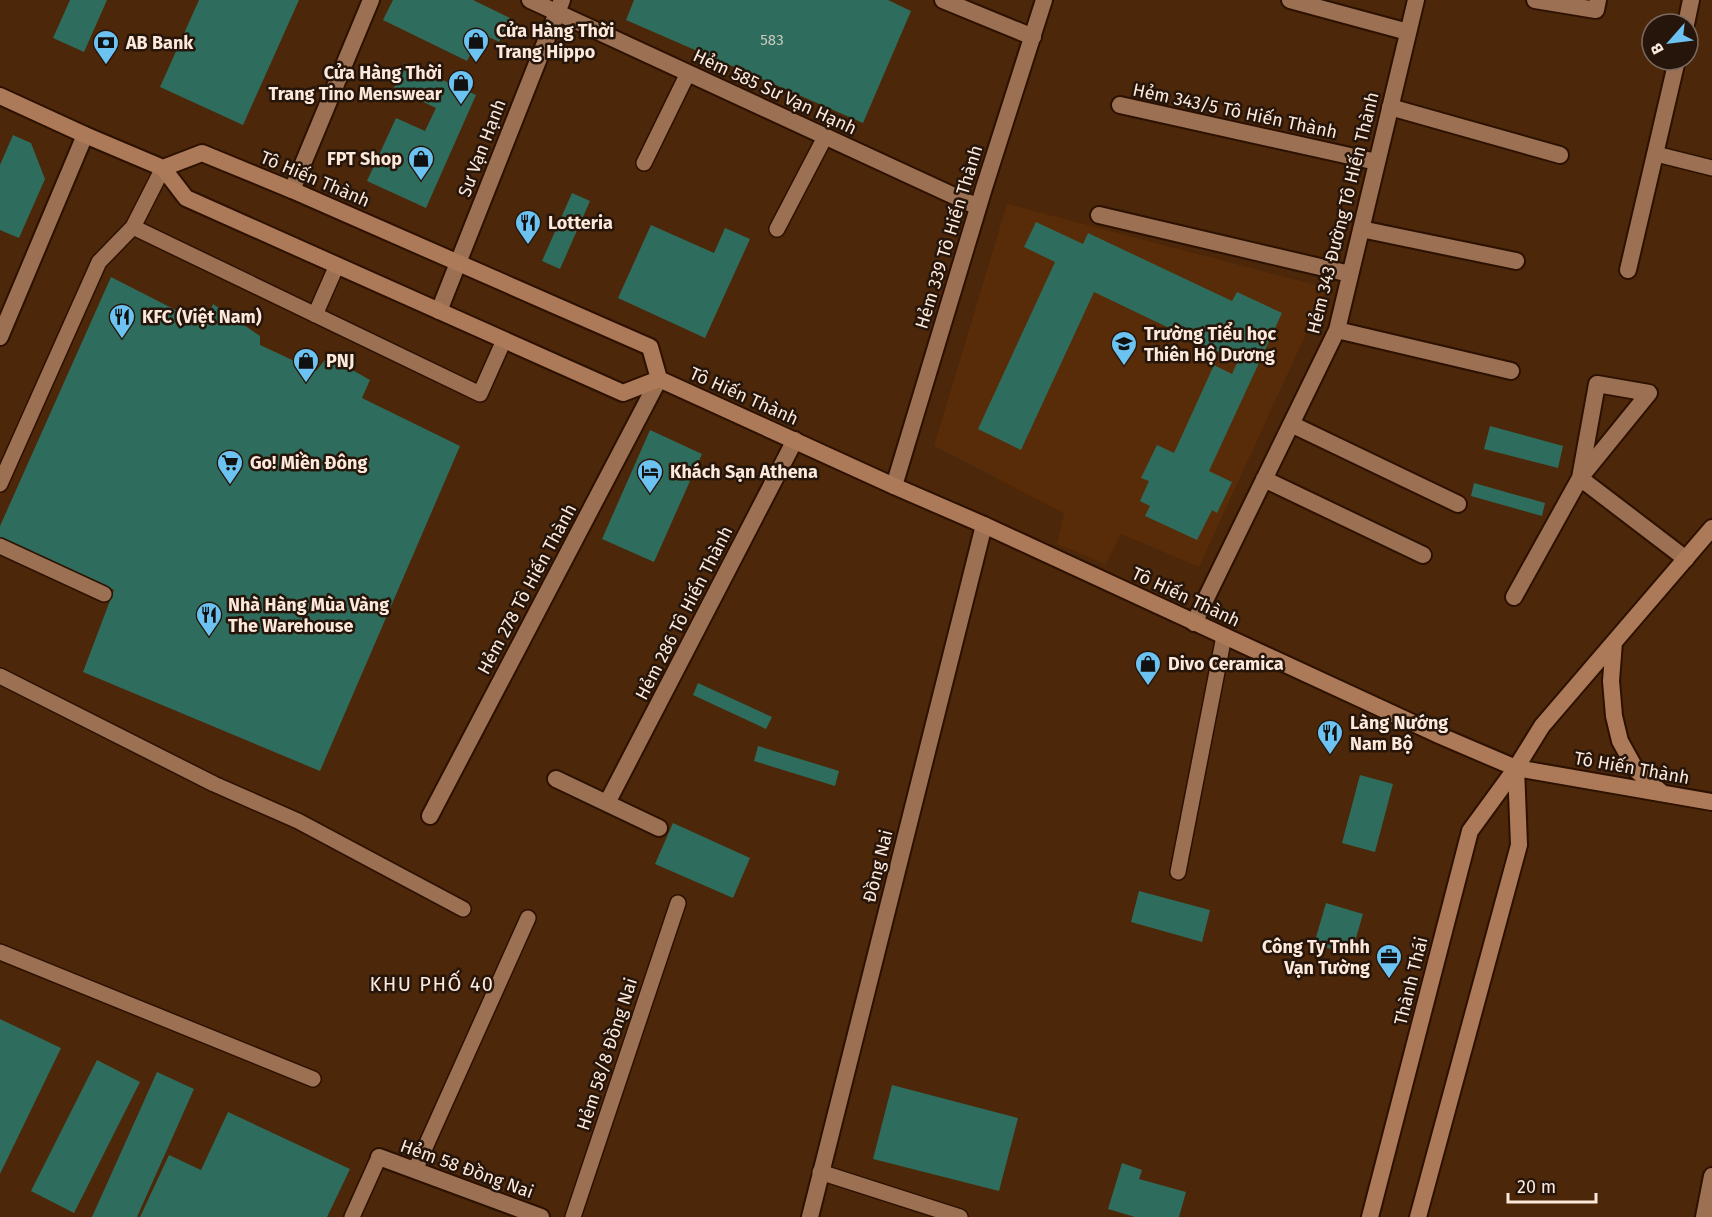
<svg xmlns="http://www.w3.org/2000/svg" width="1712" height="1217" font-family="'Fira Sans',sans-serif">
  <rect width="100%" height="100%" fill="#4c2709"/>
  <path fill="#582c08" d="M1007,204L1327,288L1199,567L1121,534L1106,564L1057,544L1064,513L934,446Z"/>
  <path fill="#2e6d5d" d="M70,0H107L84,52L53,38Z
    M199,0H299L243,125L160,87Z
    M393,0H473L510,18L499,42L481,33L467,61L383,20Z
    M634,0H888L911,11L863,123L626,20Z
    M405,63L476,95L426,208L367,181L396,118L425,131L436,108L394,88Z
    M13,135L31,143L45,179L19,238L0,230V165Z
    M572,193L590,201L560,269L542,261Z
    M1036,222L1083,244L1088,233L1232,301L1237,292L1282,313L1209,471L1232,482L1217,513L1212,510L1197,540L1145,516L1150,506L1140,501L1149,481L1141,478L1157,445L1174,453L1214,365L1232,374L1238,361L1094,292L1021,450L978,429L1055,262L1024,247Z
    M651,225L714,253L725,228L750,239L705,338L618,298Z
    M111,277L205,325L213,304L260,336V345L316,371L328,356L370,380L362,398L460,446L320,771L83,672L114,590L0,539V526Z
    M1490,426L1563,446L1558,468L1484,449Z
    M650,430L702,454L654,562L602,539Z
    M1474,483L1545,503L1542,516L1471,496Z
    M698,683L772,717L766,729L693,695Z
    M758,746L839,771L835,786L754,761Z
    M1360,775L1393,784L1375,852L1342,843Z
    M673,823L750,858L733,898L655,864Z
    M1139,891L1210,910L1202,942L1131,922Z
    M1326,903L1363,914L1351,955L1314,944Z
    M0,1019L61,1048L0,1174Z
    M97,1060L140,1082L74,1213L31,1191Z
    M157,1072L194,1089L137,1217H92Z
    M892,1085L1018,1118L999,1191L873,1159Z
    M228,1112L350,1169L327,1217H140L169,1155L201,1170Z
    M1122,1163L1142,1170L1139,1179L1186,1192L1179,1217H1135L1108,1209Z"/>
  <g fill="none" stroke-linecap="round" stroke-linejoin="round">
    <defs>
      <path id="service" d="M1656,154L1712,168
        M644,163L688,73
        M133,227L480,394L504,340
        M777,229L825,137
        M315,315L337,265
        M0,484L99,262L133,227L163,168
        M0,546L104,594
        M0,676L214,784L298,821L463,909
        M1178,872L1224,636
        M0,952L313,1079
        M415,1170L528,918
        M820,1172L960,1217
        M352,1217L379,1157
        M573,1217L678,903"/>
      <path id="minor" d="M530,0L978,207
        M943,0L1033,37
        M1290,0L1408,32
        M1535,0L1596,10L1598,0
        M1686,24L1691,0
        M1120,105L1377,162
        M1390,107L1560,155
        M292,190L371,0
        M1099,215L1350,274
        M1361,229L1516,261
        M1628,270L1677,60
        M1337,330L1511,371
        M0,337L85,135
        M1291,424L1458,504
        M1264,479L1423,555
        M894,486L984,188L1044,0
        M1514,597L1580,478L1597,384L1649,393L1580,478L1686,559
        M1194,623L1337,330L1416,0
        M556,779L659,828
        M607,803L795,440
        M430,816L659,379
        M379,1157L541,1217
        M1704,1217L1712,1176"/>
      <path id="tertiary" d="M439,311L562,0
        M810,1217L984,525"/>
      <path id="secondary" d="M0,96L85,135L163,168L186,198L623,393L659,379L894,486L984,525L1441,736L1516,768L1712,802
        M163,168L202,153L292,190L650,347L659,379
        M1614,642L1611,681L1614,716L1620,741L1636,770L1662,793
        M1370,1217L1470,831L1516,768L1542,726L1712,528
        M1418,1217L1519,845L1516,768"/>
    </defs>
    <use href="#service" stroke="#2d1100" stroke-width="18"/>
    <use href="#minor" stroke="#2d1100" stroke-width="20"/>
    <use href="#tertiary" stroke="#2d1100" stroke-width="20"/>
    <use href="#secondary" stroke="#2d1100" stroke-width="20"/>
    <use href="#service" stroke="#9b7053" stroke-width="15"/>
    <use href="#minor" stroke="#9b7053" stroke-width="16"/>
    <use href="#tertiary" stroke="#9b7053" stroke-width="16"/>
    <use href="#secondary" stroke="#ac7a58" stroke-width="16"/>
  </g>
  <defs>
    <symbol id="shop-pin" viewBox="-11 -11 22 30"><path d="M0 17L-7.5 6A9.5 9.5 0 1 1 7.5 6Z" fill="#6cc3f2" stroke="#26150a"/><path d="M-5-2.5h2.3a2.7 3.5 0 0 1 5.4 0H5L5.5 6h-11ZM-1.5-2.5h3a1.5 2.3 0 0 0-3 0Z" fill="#111"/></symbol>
    <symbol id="bank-pin" viewBox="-11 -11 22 30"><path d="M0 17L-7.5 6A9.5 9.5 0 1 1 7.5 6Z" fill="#6cc3f2" stroke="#26150a"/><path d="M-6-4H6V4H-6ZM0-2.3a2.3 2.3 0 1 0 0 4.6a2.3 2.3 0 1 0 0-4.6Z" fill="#111"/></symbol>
    <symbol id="restaurant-pin" viewBox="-11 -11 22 30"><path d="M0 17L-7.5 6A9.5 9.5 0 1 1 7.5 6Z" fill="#6cc3f2" stroke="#26150a"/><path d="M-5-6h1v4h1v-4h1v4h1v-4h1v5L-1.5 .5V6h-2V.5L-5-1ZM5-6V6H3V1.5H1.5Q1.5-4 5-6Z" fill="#111"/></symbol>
    <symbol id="school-pin" viewBox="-11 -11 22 30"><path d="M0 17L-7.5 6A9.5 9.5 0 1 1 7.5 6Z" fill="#6cc3f2" stroke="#26150a"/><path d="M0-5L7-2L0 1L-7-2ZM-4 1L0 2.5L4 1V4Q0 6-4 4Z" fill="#111"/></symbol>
    <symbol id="supermarket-pin" viewBox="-11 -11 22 30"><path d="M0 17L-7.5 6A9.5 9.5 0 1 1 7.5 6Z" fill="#6cc3f2" stroke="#26150a"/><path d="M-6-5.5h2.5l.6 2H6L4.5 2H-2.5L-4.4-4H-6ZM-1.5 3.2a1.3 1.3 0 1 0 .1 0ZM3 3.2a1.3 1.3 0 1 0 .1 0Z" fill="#111"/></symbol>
    <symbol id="hotel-pin" viewBox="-11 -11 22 30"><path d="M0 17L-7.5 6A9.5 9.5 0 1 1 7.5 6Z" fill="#6cc3f2" stroke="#26150a"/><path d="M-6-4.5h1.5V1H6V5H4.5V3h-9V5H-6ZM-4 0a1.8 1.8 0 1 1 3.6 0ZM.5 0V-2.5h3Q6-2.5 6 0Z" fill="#111"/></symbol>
    <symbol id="office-pin" viewBox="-11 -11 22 30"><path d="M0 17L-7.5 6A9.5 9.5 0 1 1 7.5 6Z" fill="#6cc3f2" stroke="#26150a"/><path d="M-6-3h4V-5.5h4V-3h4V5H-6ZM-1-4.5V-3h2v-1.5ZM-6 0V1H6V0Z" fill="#111"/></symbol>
  </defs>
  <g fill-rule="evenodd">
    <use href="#shop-pin" x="461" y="26" width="30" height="40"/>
    <use href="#bank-pin" x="91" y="28" width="30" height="40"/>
    <use href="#shop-pin" x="446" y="68" width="30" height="40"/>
    <use href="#shop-pin" x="406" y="144" width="30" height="40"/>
    <use href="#restaurant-pin" x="513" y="208" width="30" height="40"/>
    <use href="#restaurant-pin" x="107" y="302" width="30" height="40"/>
    <use href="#school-pin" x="1109" y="329" width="30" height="40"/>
    <use href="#shop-pin" x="291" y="346" width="30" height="40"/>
    <use href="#supermarket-pin" x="215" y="448" width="30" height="40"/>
    <use href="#hotel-pin" x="635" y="457" width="30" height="40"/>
    <use href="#restaurant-pin" x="194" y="600" width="30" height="40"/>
    <use href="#shop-pin" x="1133" y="649" width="30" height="40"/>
    <use href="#restaurant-pin" x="1315" y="718" width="30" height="40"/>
    <use href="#office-pin" x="1374" y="942" width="30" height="40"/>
  </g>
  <g text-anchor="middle" stroke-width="5" stroke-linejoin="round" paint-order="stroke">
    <g font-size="15" fill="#c9cabc">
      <text x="772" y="45">583</text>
    </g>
    <g font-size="18" font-weight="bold" fill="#fde9dc" stroke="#26150a" text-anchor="start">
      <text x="496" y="37">Cửa Hàng Thời<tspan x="496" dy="21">Trang Hippo</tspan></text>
      <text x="126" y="49">AB Bank</text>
      <text x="442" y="79" text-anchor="end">Cửa Hàng Thời<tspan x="442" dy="21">Trang Tino Menswear</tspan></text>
      <text x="402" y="165" text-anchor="end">FPT Shop</text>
      <text x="548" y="229">Lotteria</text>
      <text x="142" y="323">KFC (Việt Nam)</text>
      <text x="1144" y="340">Trường Tiểu học<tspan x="1144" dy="21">Thiên Hộ Dương</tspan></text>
      <text x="326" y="367">PNJ</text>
      <text x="250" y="469">Go! Miền Đông</text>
      <text x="670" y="478">Khách Sạn Athena</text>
      <text x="228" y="611">Nhà Hàng Mùa Vàng<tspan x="228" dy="21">The Warehouse</tspan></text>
      <text x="1168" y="670">Divo Ceramica</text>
      <text x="1350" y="729">Làng Nướng<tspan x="1350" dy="21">Nam Bộ</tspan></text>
      <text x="1370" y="953" text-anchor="end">Công Ty Tnhh<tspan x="1370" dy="21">Vạn Tường</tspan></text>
    </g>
    <g font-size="18" fill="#fde9dc" stroke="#26150a">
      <text transform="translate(775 92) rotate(25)" y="6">Hẻm 585 Sư Vạn Hạnh</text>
      <text transform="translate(1235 111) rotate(12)" y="6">Hẻm 343/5 Tô Hiến Thành</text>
      <text transform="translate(482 148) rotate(-69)" y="6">Sư Vạn Hạnh</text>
      <text transform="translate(315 179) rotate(23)" y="6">Tô Hiến Thành</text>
      <text transform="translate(1343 213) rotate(-76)" y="6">Hẻm 343 Đường Tô Hiến Thành</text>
      <text transform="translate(949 237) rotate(-73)" y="6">Hẻm 339 Tô Hiến Thành</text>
      <text transform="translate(744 396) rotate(24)" y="6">Tô Hiến Thành</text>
      <text transform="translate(527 589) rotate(-62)" y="6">Hẻm 278 Tô Hiến Thành</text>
      <text transform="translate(1186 597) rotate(25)" y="6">Tô Hiến Thành</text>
      <text transform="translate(684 613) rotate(-63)" y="6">Hẻm 286 Tô Hiến Thành</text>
      <text transform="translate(1632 768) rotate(10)" y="6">Tô Hiến Thành</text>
      <text transform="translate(878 866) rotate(-76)" y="6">Đồng Nai</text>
      <text transform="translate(1411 981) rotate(-76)" y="6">Thành Thái</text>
      <text transform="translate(607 1054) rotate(-72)" y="6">Hẻm 58/8 Đồng Nai</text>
      <text transform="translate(467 1169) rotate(20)" y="6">Hẻm 58 Đồng Nai</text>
    </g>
    <g font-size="20" letter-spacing="1.5" fill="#fde9dc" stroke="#26150a">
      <text x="432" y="991">KHU PHỐ 40</text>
    </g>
  </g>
  <g transform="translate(1670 42) rotate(242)"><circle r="28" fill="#26150a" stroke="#7c6a5e" stroke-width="1.5"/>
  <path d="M0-4.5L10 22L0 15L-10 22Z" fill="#6cc3f2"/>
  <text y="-9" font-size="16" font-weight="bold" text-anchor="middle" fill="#fde9dc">B</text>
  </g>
  <path d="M1508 1193v9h88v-9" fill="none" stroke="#fde9dc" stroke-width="3"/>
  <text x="1517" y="1193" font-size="18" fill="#fde9dc" stroke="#26150a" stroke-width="4.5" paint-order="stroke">20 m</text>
</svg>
